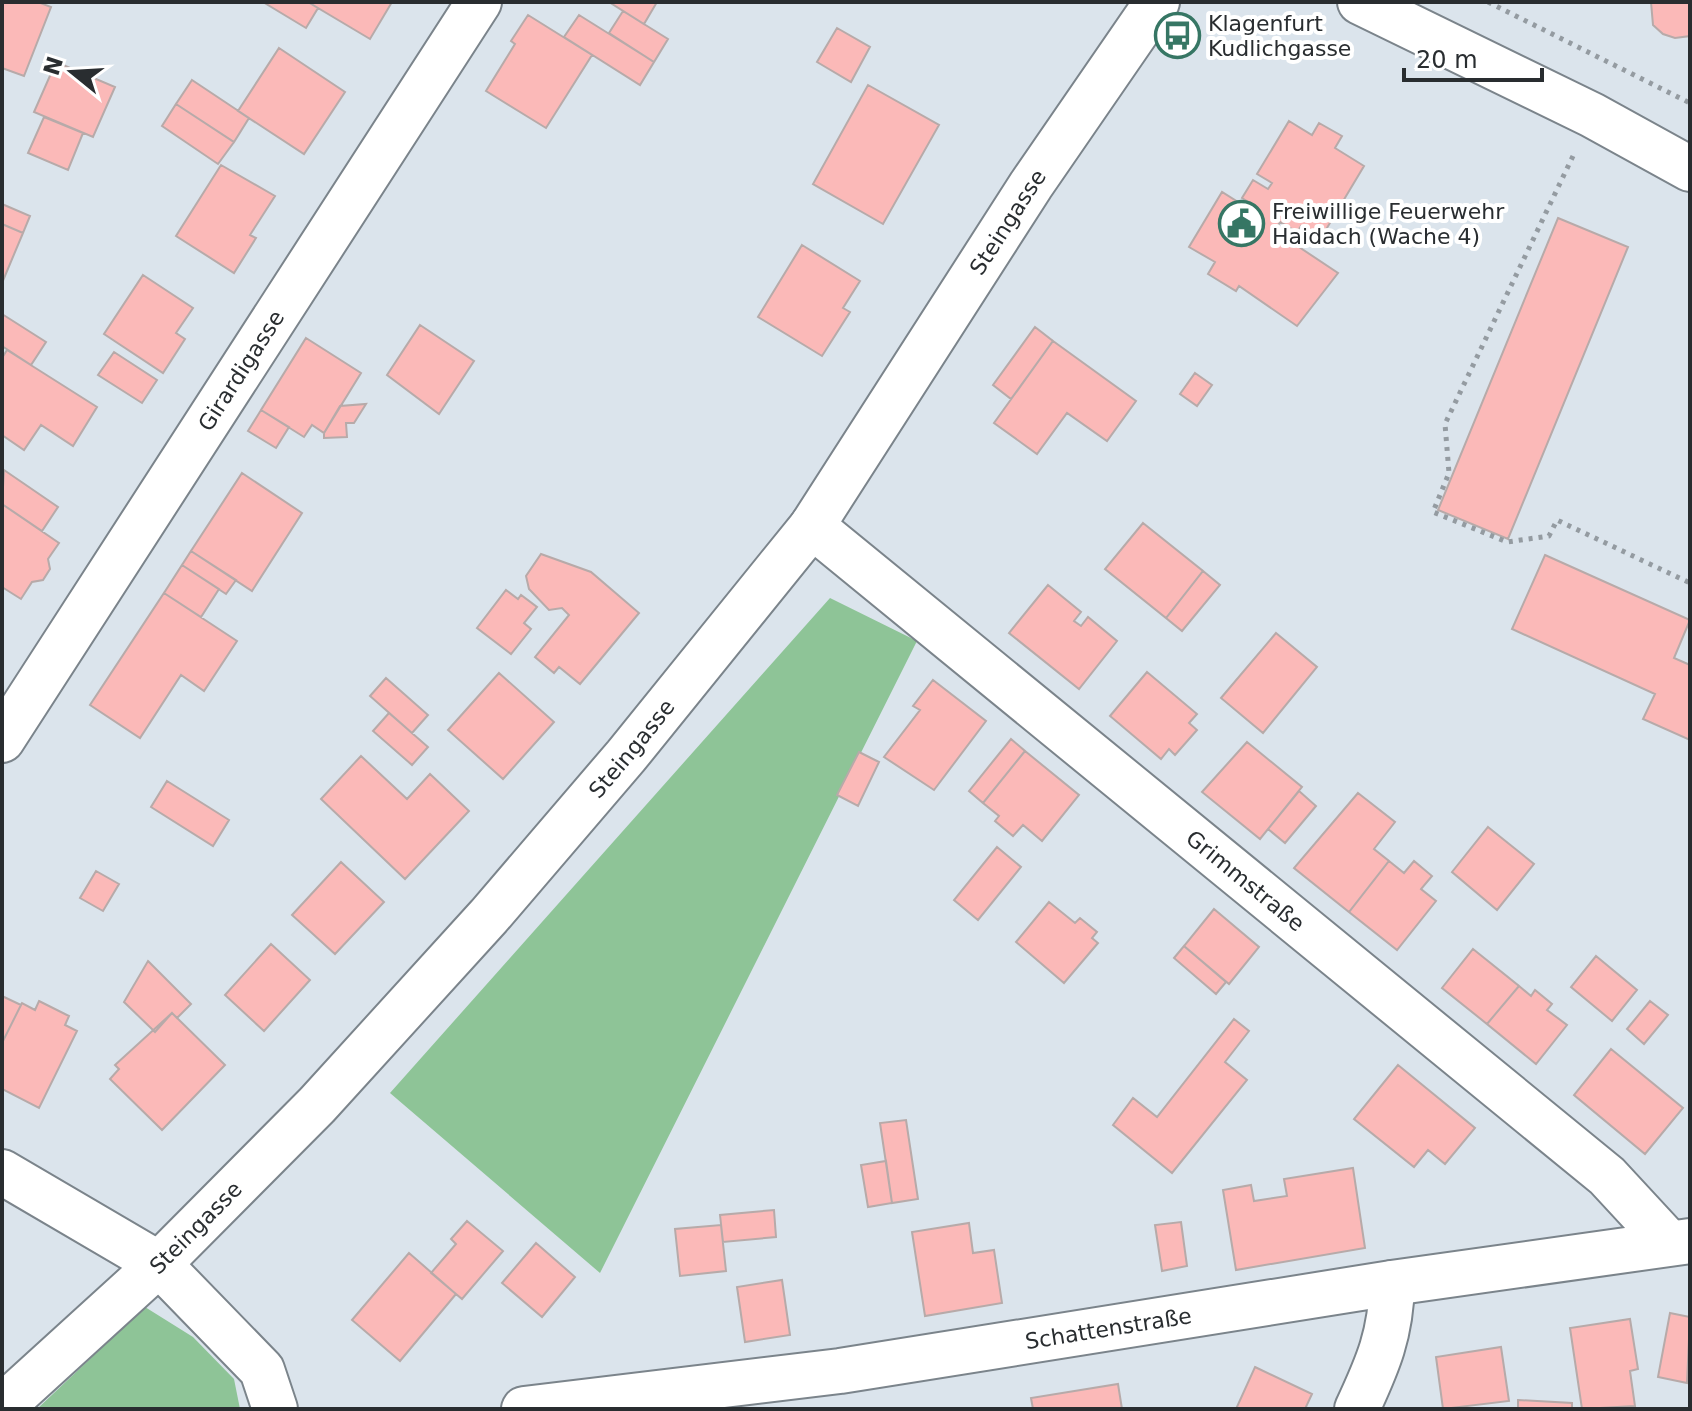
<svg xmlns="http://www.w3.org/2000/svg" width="1692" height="1411" font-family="'DejaVu Sans',sans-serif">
  <rect width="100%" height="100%" fill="#dbe4ec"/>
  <path fill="#8ec497" d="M830,598L917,641L600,1273L390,1093Z
    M145,1307L193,1337L234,1379L240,1409H37Z"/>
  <path fill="#fbb9b8" stroke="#b7aaa9" stroke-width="2" d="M2,2H38L51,7L24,76L2,68Z
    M263,2H308L318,8L306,28Z
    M308,2H392L370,39Z
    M609,2H657L644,24Z
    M1651,2H1690V36L1675,38L1663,34L1653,25Z
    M623,11L668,39L654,62L609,33Z
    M528,15L592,55L546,128L486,91L515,44L511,41Z
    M579,15L654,62L640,85L564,37Z
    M837,28L870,47L851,82L817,62Z
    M279,48L345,92L304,154L238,111Z
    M56,62L115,87L93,137L34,112Z
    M192,80L249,118L234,142L176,104Z
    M868,85L939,125L883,224L813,184Z
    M176,104L234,142L218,164L162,126Z
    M44,117L83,133L68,170L28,153Z
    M1289,121L1312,135L1319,123L1342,136L1335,148L1364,166L1321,238L1301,226L1297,232L1280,222L1275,231L1338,273L1297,326L1239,286L1236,291L1208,274L1215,262L1189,247L1222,192L1254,212L1256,207L1242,198L1253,180L1268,189L1272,183L1257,174Z
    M221,165L275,196L250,235L256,238L234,273L176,236Z
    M2,204L30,216L23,233L2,224Z
    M1558,218L1628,247L1508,539L1438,510Z
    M2,224L23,233L2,283Z
    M802,245L860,281L843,308L850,312L822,356L758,317Z
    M143,275L193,308L176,333L185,339L163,373L104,334Z
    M2,314L46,342L31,365L2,346Z
    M420,325L474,361L439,414L387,375Z
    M1035,327L1053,341L1011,399L993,385Z
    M306,338L361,373L324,433L312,425L304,437L261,410Z
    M1053,341L1136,401L1107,441L1067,413L1037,454L994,423Z
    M7,350L97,407L73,446L41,425L24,450L2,435V358Z
    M114,352L157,380L142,403L98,375Z
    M1195,373L1212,385L1197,406L1180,394Z
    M366,404L354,423H346L347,437L324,438V433L340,406Z
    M261,410L289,427L276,448L248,431Z
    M4,470L58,507L42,531L2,504Z
    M242,473L302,513L252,591L191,551Z
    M2,504L59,543L48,559L50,569L43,580L32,582L21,599L2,587Z
    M1143,523L1203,571L1166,618L1105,569Z
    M191,551L236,580L226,594L182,565Z
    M541,554L591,572L639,613L580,684L559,667L554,673L535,657L569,615L562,608L549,610L529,589L526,576Z
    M1545,555L1690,620L1674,658L1690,665V740L1643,719L1655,694L1512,629Z
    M182,565L219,589L201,617L164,593Z
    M1203,571L1220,585L1182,631L1166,618Z
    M1048,585L1081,612L1074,621L1081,626L1088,617L1117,641L1079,689L1009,633Z
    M506,590L518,599L521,595L537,607L524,623L531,629L511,654L477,628Z
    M164,593L237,641L204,691L181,675L140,738L90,705Z
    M1276,633L1317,667L1263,733L1221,698Z
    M1147,672L1197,714L1189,723L1197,730L1175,755L1169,749L1161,759L1110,716Z
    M499,673L554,722L503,779L448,730Z
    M386,678L428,715L412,733L370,696Z
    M933,680L986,721L934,790L884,757L920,710L913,706Z
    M389,713L428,747L412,765L373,731Z
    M1011,739L1025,751L983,803L969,791Z
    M1247,742L1302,787L1260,839L1202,792Z
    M1025,751L1079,795L1042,841L1023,825L1013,836L995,821L999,816L983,803Z
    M859,752L879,762L858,806L837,795Z
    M361,756L407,799L430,774L469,811L405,879L321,799Z
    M167,781L229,820L213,846L151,807Z
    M1299,791L1316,806L1285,843L1268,829Z
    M1358,793L1395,822L1374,849L1389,861L1349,912L1294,868Z
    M1488,827L1534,864L1497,910L1452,872Z
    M997,847L1021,867L978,920L954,900Z
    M1389,861L1404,873L1414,861L1432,876L1421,889L1436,901L1397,950L1349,912Z
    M341,862L384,902L335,954L292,915Z
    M96,871L119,884L103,911L80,898Z
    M1049,902L1075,923L1080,918L1097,932L1092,938L1098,943L1064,983L1016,942Z
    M1214,909L1259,947L1229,984L1184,946Z
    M271,944L310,980L264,1031L225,995Z
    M1184,946L1226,982L1216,994L1174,958Z
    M1473,949L1519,986L1487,1024L1442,988Z
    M1596,956L1637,990L1612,1021L1571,987Z
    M148,961L191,1004L177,1018L172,1013L155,1032L124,1002Z
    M1519,986L1531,996L1535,990L1552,1004L1547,1010L1567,1025L1536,1064L1487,1024Z
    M2,996L21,1005L2,1043Z
    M39,1001L69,1016L65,1025L77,1031L39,1108L2,1089V1043L22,1003L35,1010Z
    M1650,1001L1668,1015L1644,1044L1627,1029Z
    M172,1013L225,1065L162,1130L110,1079L119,1069L115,1065Z
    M1234,1019L1249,1031L1225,1062L1247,1080L1172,1173L1113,1125L1133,1098L1157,1117Z
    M1611,1049L1683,1108L1645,1154L1574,1095Z
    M1398,1065L1475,1128L1445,1164L1428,1150L1414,1167L1354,1119Z
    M906,1120L918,1199L892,1203L880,1123Z
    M886,1161L892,1203L868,1207L861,1165Z
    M1353,1168L1365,1248L1236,1270L1223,1190L1251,1185L1254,1201L1287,1196L1284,1179Z
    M774,1210L776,1237L723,1242L720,1215Z
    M467,1221L503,1251L462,1299L431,1273L456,1244L451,1239Z
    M1181,1222L1187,1266L1162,1271L1155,1225Z
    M969,1223L973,1253L994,1250L1002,1303L925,1316L912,1232Z
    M721,1225L726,1271L680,1276L675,1229Z
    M536,1243L575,1277L542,1317L502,1283Z
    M409,1253L456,1294L400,1361L352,1320Z
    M782,1280L790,1335L745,1342L737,1287Z
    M1670,1313L1690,1317L1687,1383L1658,1377Z
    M1630,1319L1638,1369L1630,1371L1635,1406L1582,1409L1570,1328Z
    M1501,1347L1509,1401L1443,1409L1436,1357Z
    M1255,1367L1312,1394L1305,1409H1236Z
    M1118,1384L1122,1409H1033L1031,1398Z
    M1518,1400L1572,1403V1409H1518Z"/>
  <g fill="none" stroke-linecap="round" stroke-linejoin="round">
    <defs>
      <g id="minor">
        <path d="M1360,2L1592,115L1690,169"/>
        <path id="s1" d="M812,526L1607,1176L1669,1243"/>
        <path id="s2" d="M2,740L479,2"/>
        <path d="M2,1172L159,1264L262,1370L275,1409"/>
        <path id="s3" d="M2,1407L159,1264L317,1105L489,916L626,756L812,526L1031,185L1157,2"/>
        <path id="s4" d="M524,1409L840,1371L1392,1283L1690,1241"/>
        <path d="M1357,1409C1378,1364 1391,1334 1392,1283"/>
      </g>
    </defs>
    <use href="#minor" stroke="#7b848b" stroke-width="48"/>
    <path stroke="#949ba1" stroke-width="5" stroke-dasharray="4 6" stroke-linecap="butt" d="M1488,2L1690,103
      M1573,156L1445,424L1449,473L1433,512L1507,542L1549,536L1557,520L1690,583"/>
    <use href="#minor" stroke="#fff" stroke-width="44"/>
  </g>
  <defs>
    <symbol id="bus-ring" viewBox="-11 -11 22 22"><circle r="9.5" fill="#fff" stroke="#367664" stroke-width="1.5"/><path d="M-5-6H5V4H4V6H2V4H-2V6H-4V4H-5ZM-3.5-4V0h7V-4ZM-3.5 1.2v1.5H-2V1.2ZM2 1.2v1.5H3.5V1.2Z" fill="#367664"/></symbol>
    <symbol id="civic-ring" viewBox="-11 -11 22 22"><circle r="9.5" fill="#fff" stroke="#367664" stroke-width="1.5"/><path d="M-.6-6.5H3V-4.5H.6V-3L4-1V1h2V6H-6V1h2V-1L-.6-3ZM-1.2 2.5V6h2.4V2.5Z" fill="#367664"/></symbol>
  </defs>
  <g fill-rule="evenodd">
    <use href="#bus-ring" x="1152" y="10" width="51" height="51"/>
    <use href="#civic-ring" x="1216" y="198" width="51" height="51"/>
  </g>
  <g text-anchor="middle" stroke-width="8" stroke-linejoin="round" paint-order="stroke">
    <g font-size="22" fill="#292d30" stroke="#fff" text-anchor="start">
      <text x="1208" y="31">Klagenfurt<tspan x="1208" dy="25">Kudlichgasse</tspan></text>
      <text x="1272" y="219">Freiwillige Feuerwehr<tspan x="1272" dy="25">Haidach (Wache 4)</tspan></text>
    </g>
    <g font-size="22" fill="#292d30" stroke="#fff">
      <text dy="8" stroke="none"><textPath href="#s3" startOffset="1560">Steingasse</textPath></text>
      <text dy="8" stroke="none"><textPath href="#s2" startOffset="440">Girardigasse</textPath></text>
      <text dy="8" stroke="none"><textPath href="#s3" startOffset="912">Steingasse</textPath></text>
      <text dy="8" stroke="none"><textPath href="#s1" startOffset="560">Grimmstraße</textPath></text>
      <text dy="8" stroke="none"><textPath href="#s3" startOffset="264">Steingasse</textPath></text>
      <text dy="8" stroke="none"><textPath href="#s4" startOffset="590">Schattenstraße</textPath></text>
    </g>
  </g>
  <rect width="1692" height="1411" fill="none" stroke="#292d30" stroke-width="8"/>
  <g transform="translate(72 72) rotate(288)" stroke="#ffffff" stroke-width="6" paint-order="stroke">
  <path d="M0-6L14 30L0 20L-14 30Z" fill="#292d30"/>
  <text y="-12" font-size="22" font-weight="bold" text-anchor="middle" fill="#292d30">N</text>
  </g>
  <path d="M1404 68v12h138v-12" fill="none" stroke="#292d30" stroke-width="4"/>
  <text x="1416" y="68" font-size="24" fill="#292d30" stroke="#ffffff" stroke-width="6" paint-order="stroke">20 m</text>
</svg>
